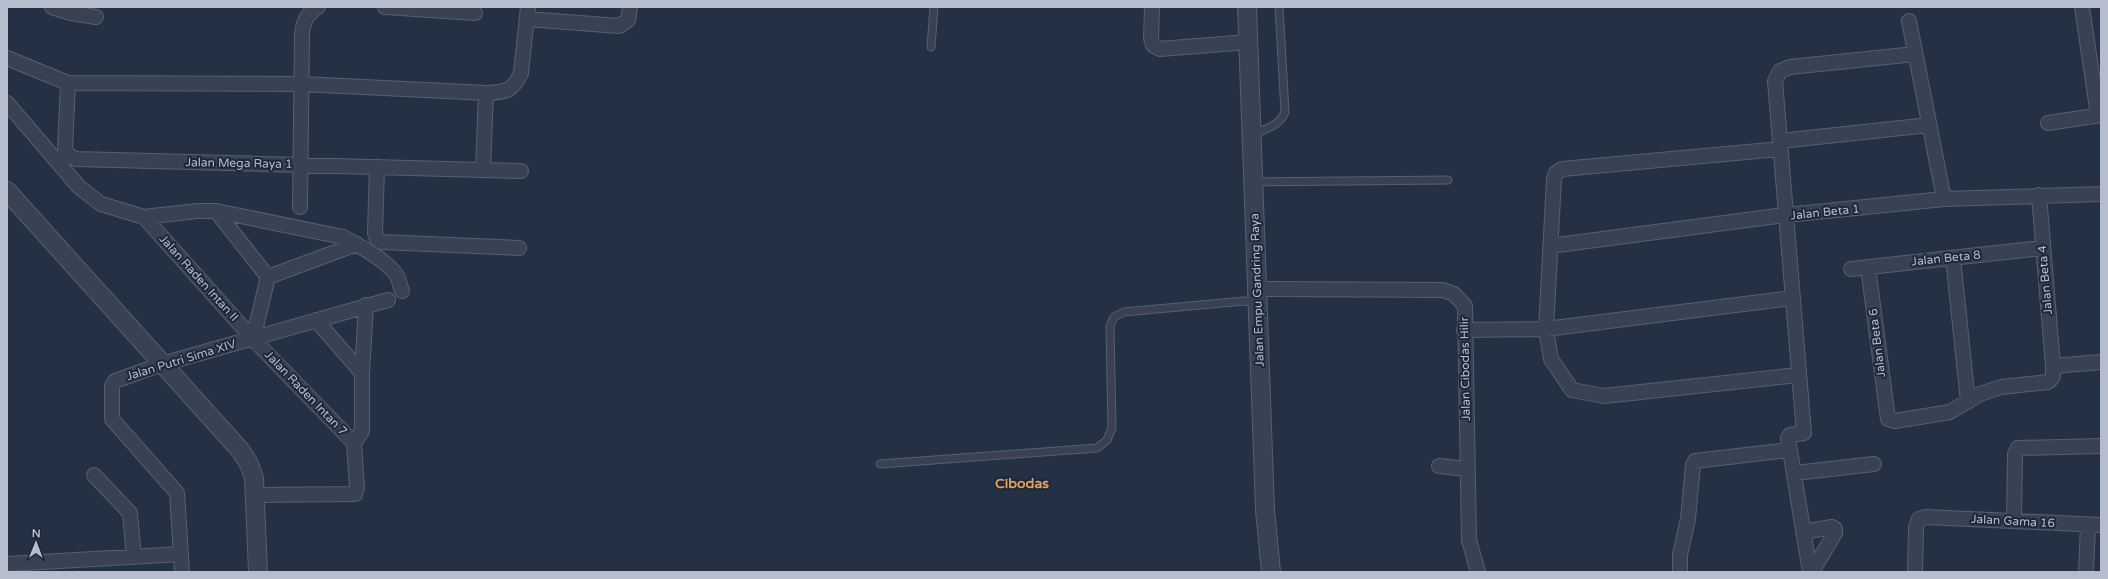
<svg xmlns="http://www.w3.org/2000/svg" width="2108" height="579" font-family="'Varela Round',sans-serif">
  <rect width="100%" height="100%" fill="#243044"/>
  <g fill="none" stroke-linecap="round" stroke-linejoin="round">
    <defs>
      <path id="service" d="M931,47L934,7
        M1253,134C1265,129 1280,126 1285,112L1279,7
        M1253,182L1448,180
        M880,464L1097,448L1107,440L1112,428L1110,326L1114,317L1124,312L1244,301L1257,302"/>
      <path id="minor" d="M52,7L71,13L96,17
        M385,7L475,13
        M1152,7L1151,38L1153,45L1160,49L1248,42
        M2082,7L2098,115
        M527,19L619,26L628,20L630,7
        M1909,21L1944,199
        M7,58L68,83L302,84L486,93C506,92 512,92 521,73L528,7
        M68,83L65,150L70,156L76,159L521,171
        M7,103L79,187L101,204L144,217L197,211H216L343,237C358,245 387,260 397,276C399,280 400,286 402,291
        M2048,123L2101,115
        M1780,141L1929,125
        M1781,149L1562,169L1556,173L1554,179L1546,329L1551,359L1572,390L1604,396L1798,375
        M377,167L375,233L377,239L381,242L519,248
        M483,170L486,93
        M300,207L302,33C304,20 307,14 318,7
        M216,211L268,277L357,244
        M144,217L253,339L354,443L357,488L355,494L256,495
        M1550,246L1777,216L1944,199L2101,194
        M1953,258L1968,402
        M1868,267L1888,419L1895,421L1950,412L1980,394L2001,387L2048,382L2053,377V366L2039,195
        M1851,269L2042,248
        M1257,289L1443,290L1454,294L1465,306L1469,540L1478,572
        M316,320L362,373
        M1464,330L1546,329L1792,298
        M253,339L268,277
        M2053,366L2101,362
        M354,443L362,431V373L366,305
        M1439,466L1467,469
        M1795,473L1874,464
        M94,475L130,513L134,557
        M2014,520L2015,454L2018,448L2101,446
        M1803,532L1832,527L1835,529V533L1812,572
        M7,564L181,554
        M182,572L177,493L112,419V386L115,381L162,364L388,300
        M1680,572V555L1688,519L1693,465L1695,461L1789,450
        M1810,572L1788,438L1790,435L1804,433L1775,81L1780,71L1790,67L1915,54
        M1915,572L1916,527L1919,519L1925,517L2101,525
        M2086,572L2088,525"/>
      <path id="tertiary" d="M1247,7L1265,510L1271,572
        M7,191L241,451L249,464L254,478L258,572"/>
    </defs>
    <use href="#service" stroke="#576071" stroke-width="9"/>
    <use href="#minor" stroke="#576071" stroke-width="16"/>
    <use href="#tertiary" stroke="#576071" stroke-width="20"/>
    <use href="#service" stroke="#394254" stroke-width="7"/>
    <use href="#minor" stroke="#394254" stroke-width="14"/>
    <use href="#tertiary" stroke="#394254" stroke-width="18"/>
  </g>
  <g text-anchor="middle" stroke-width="4" stroke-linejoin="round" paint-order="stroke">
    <g font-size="12" fill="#b6bdcd" stroke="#1d2739">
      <text transform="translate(239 163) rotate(1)" y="4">Jalan Mega Raya 1</text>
      <text transform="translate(1825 212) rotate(-6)" y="4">Jalan Beta 1</text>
      <text transform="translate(1946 258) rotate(-6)" y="4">Jalan Beta 8</text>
      <text transform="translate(199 278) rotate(48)" y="4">Jalan Raden Intan II</text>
      <text transform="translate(2045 280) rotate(-95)" y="4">Jalan Beta 4</text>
      <text transform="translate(1257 290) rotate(-92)" y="4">Jalan Empu Gandring Raya</text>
      <text transform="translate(1877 343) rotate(-97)" y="4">Jalan Beta 6</text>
      <text transform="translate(181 360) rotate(-17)" y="4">Jalan Putri Sima XIV</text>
      <text transform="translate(1465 369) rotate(-91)" y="4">Jalan Cibodas Hilir</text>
      <text transform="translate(306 393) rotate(46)" y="4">Jalan Raden Intan 7</text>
      <text transform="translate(2013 521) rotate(3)" y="4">Jalan Gama 16</text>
    </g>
    <g font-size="14" font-weight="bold" fill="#dfa060" stroke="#1d2739">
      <text x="1022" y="488">Cibodas</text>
    </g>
  </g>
  <rect width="2108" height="579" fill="none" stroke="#b6bdcd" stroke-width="16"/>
  <g transform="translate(36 543) rotate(1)" stroke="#1d2739" stroke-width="3" paint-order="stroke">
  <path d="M0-3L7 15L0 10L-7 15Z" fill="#b6bdcd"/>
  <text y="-6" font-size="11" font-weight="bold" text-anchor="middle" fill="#b6bdcd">N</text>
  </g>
</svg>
